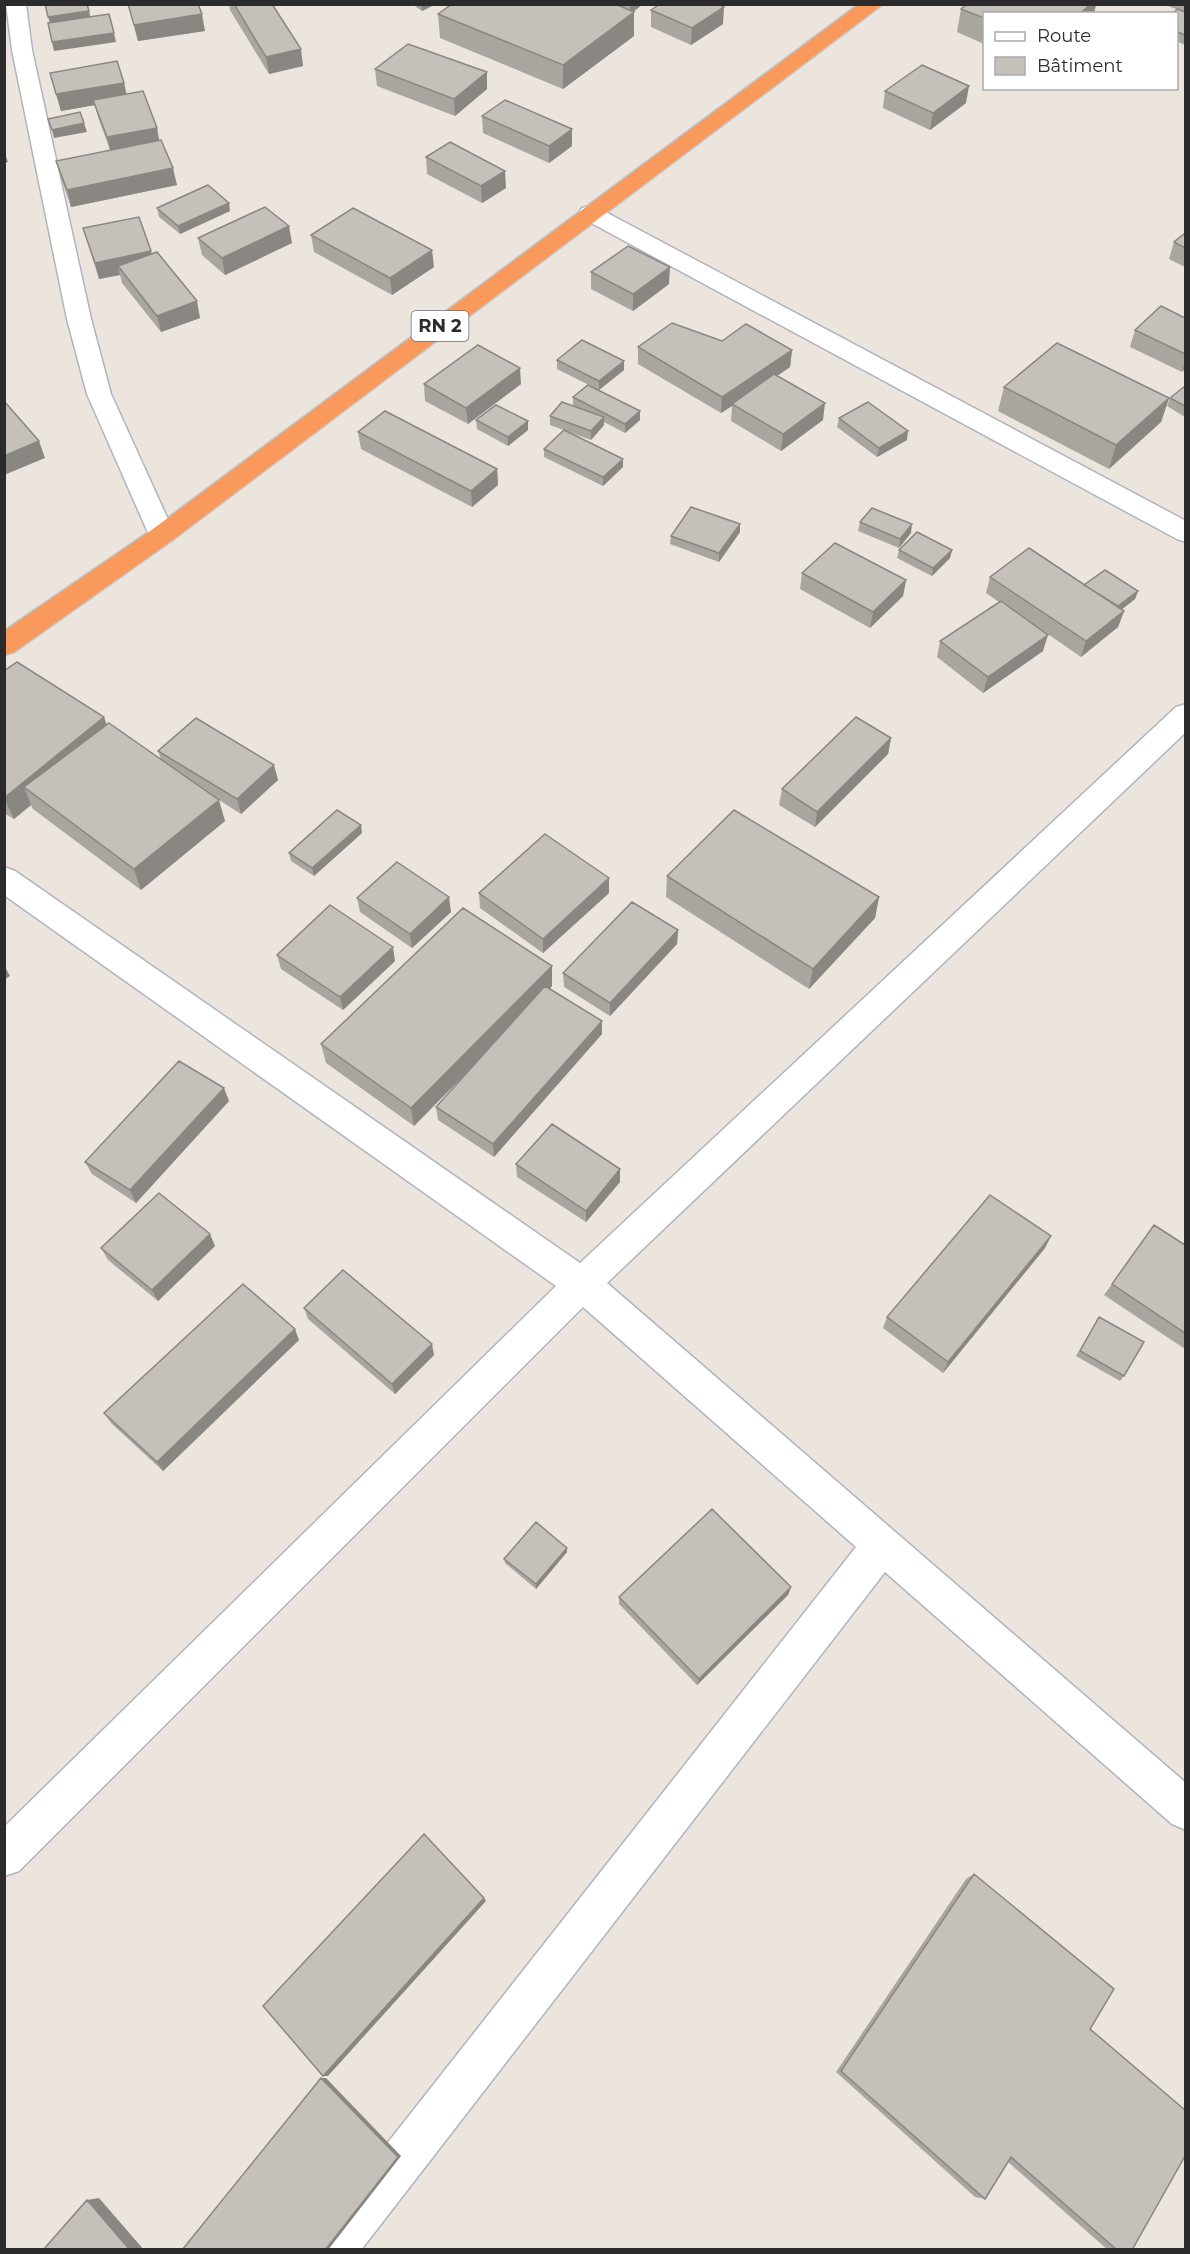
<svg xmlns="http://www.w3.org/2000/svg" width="1190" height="2254" font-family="Montserrat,sans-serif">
  <rect width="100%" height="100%" fill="#ece5dd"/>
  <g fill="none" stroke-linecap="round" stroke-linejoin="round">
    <defs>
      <path id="minor" d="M6,4H26L32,50L91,319L111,394L175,535L171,541L162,544L153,541L149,535L87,394L67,319L12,50Z
        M590,206L598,208L1186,521V542L1177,539L582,218L579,213L582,208Z
        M1186,704V732L607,1283L1186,1783V1830L1172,1824L885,1572L361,2250H309L316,2234L856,1547L583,1307L19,1871L4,1876V1827L556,1286L4,895V867L15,871L580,1263L1176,707Z"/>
      <path id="highway" d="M859,4H883L171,541L14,652L4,655V631L153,529Z"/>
    </defs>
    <use href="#minor" stroke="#b1b4be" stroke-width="3"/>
    <use href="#highway" stroke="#c4c4c4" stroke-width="3"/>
    <use href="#minor" fill="#fff" fill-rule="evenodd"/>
    <use href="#highway" fill="#f99a5c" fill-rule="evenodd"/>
  </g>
  <path fill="#a9a59f" d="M128,4L205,31L138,41Z
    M229,4H272L303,66L269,74L230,10Z
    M412,4H436L422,11Z
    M452,4H643L633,12L634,36L563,89L440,38L438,14Z
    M1096,4L1094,14H984V44L957,32L961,9Z
    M1163,4H1185V45L1176,41V9Z
    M651,10L723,24L691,45L651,27Z
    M375,69L487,89L455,116L377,86Z
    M50,73L124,83L126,94L157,128L159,140L177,185L71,207L61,178L56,161L110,150L98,117L95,105L61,111Z
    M885,91L966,103L930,130L883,108Z
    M482,116L572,146L549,163L483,133Z
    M426,157L506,188L482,203L427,174Z
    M157,208L230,211L180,234L159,217Z
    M83,228L152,254L200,318L161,332L122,283L120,275L99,279Z
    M1185,233V267L1169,259L1174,242Z
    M311,235L434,267L392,295L314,252Z
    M198,238L292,243L225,275L202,255Z
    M591,272L669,284L633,311L591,289Z
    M1185,318V368L1182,372L1130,347L1135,330Z
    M722,341L792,350L790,367L777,376L823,420L781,451L731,421L732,406L721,413L638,364V347Z
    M557,360L624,361V370L599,390L557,369Z
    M424,384H521L468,424L425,401Z
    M1185,386V417L1167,406L1170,398Z
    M1004,387L1169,398L1161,422L1109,469L998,411Z
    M573,397L640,411V420L625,433L604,422V425L591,440L550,425V416L573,406Z
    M839,418L907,440L877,457L837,427Z
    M476,420L528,421V430L508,446L477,429Z
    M358,432L497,469L498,485L472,507L361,449Z
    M544,449L623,467L603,486L544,457Z
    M860,522L911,533L899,548L858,531Z
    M740,524V532L719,562L670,544L671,536Z
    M899,550H952L950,558L932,576L897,558Z
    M802,573L906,580L903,596L870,628L800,589Z
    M990,577L1084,585L1138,591L1135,599L1122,609L1124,611L1118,627L1081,657L1042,630L1043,651L983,693L937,657L940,641L999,602L986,593Z
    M4,671L107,725L161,759L158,751L278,780L241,814L216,798L225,821L141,890L33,809L31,805L14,819L4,813Z
    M891,738L888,754L815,827L779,805L782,789Z
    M362,833L314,876L291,861L289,853Z
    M667,876L879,897L875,918L809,989L666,897Z
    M609,878V893L543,953L480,908L479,893Z
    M357,898L451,912L412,948L360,912Z
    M678,930L677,944L610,1016L564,987L563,973Z
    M277,955L395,961L343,1010L281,969Z
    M552,986L550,989L602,1021V1034L494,1157L438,1120L436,1107L471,1068L414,1126L326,1063L321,1044Z
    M229,1101L136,1203L92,1174L85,1162Z
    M516,1164L620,1169V1182L586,1222L517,1177Z
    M1185,1245V1349L1104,1295L1112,1284Z
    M215,1246L158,1301L108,1260L101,1248Z
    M1045,1248L943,1373L883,1328L887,1317Z
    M304,1308L434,1355L395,1394L308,1319Z
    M1099,1317L1124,1376L1120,1381L1076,1356Z
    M299,1340L163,1471L111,1423L104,1413Z
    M567,1548V1552L536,1589L505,1563L504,1559Z
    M791,1587L788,1595L697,1685L619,1604V1597Z
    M974,1874L1090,2029L1132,2250H1108L1008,2162L985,2199L975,2197L836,2072L966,1879Z"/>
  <path fill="#8a8682" d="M421,4H436L422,11Z
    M630,4H643L630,14Z
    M1091,4H1096L1094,14H1079Z
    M724,7L723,24L691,45L692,28Z
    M89,11L91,19L51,26L48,17Z
    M634,12V36L563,89V65Z
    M202,14L205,31L138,41L134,25Z
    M114,33L116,42L54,51L52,42Z
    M301,49L303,66L269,74L266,57Z
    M487,72V89L455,116L454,99Z
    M124,83L128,100H93L95,105L61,111L56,94Z
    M969,86L966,103L930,130L933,113Z
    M84,123L87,132L54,138L52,130Z
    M157,128L160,145L111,154L107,137Z
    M572,129V146L549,163V146Z
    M4,151L8,162L4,163Z
    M173,168L177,185L71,207L67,190Z
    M505,171L506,188L482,203L481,186Z
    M229,203L230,211L180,234L178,226Z
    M289,226L292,243L225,275L222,258Z
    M432,250L434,267L392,295L390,278Z
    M151,251L155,268L118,266L120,275L99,279L95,263Z
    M670,267L669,284L633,311V294Z
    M197,301L200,318L161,332L157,316Z
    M792,350L790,367L734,405L732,404V406L721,413L722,397Z
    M624,361V370L599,390V381Z
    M1185,361V368L1182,372Z
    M520,368L521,384L468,424L466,408Z
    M1169,398L1161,422L1109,469L1116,445Z
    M825,403L823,420L781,451L783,434Z
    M640,411V420L625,433V424Z
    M604,417V425L591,440V431Z
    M528,421V430L508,446V437Z
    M908,431L907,440L877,457L879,448Z
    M39,441L45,458L4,475V456Z
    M623,459V467L603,486V477Z
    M497,469L498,485L472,507L471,491Z
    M740,524V532L719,562V553Z
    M912,524L911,533L899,548L900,539Z
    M952,550L950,558L932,576L933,568Z
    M906,580L903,596L870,628L873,612Z
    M1138,591L1135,599L1112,617L1115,609Z
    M1124,611L1118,627L1081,657L1086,641Z
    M1048,635L1043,651L983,693L988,677Z
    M104,717L112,739L24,787L31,805L14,819L4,798Z
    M891,738L888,754L815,827L817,812Z
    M274,765L278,780L241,814L237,799Z
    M219,800L225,821L141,890L134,869Z
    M361,825L362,833L314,876L312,868Z
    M609,878V893L543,953V939Z
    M449,897L451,912L412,948L410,934Z
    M879,897L875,918L809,989L813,969Z
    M678,930L677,944L610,1016V1003Z
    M393,947L395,961L343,1010L340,997Z
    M4,965L10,976L4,980Z
    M552,966V986L414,1126L411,1108Z
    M602,1021V1034L494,1157L493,1144Z
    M224,1088L229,1101L136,1203L130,1190Z
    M620,1169V1182L586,1222V1211Z
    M210,1234L215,1246L158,1301L152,1290Z
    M1051,1236L1045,1248L943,1373L948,1362Z
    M295,1329L299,1340L163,1471L157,1462Z
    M432,1344L434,1355L395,1394L392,1384Z
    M567,1548V1552L536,1589V1584Z
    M791,1587L788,1595L697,1685L699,1679Z
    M484,1898L486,1901L328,2076H323Z
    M321,2078H326L401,2156L328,2250H325Z
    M99,2198L144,2250H130L87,2200Z"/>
  <path fill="#c5c0b9" stroke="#8a8682" stroke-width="1.5" d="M45,4H87L89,11L48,17Z
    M128,4H198L202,14L134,25Z
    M234,4H272L301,49L266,57Z
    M452,4H615L634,12L563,65L438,14Z
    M660,4H718L724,7L692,28L651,10Z
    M967,4H1091L1079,14H984V18L961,9Z
    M1177,9L1185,12V35L1176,31V14H1172Z
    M109,14L114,33L52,42L48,23Z
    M408,44L487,72L454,99L375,69Z
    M117,61L124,83L56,94L50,73Z
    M922,65L969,86L933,113L885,91Z
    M143,91L157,128L107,137L93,100Z
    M505,100L572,129L549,146L482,116Z
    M80,112L84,123L52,130L48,119Z
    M161,140L173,168L67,190L56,161Z
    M450,142L505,171L481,186L426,157Z
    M208,185L229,203L178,226L157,208Z
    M265,207L289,226L222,258L198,238Z
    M353,208L432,250L390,278L311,235Z
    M139,217L151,251L95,263L83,228Z
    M1185,233V248L1174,242Z
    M628,246L670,267L633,294L591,272Z
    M157,252L197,301L157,316L118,266Z
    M1161,306L1185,318V354L1135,330Z
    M672,323L722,341L746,324L792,350L722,397L638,347Z
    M582,340L624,361L599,381L557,360Z
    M1057,343L1169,398L1116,445L1004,387Z
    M478,345L520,368L466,408L424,384Z
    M774,374L825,403L783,434L732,404Z
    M588,385L640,411L625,424L573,397Z
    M1185,386V406L1170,398Z
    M4,401L39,441L4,456Z
    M562,402L604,417L591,431L550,416Z
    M868,402L908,431L879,448L839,418Z
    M496,405L528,421L508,437L476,420Z
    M385,411L497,469L471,491L358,432Z
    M564,430L623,459L603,477L544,449Z
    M691,507L740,524L719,553L671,536Z
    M872,508L912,524L900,539L860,522Z
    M917,532L952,550L933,568L899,550Z
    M835,543L906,580L873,612L802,573Z
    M1029,548L1124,611L1086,641L990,577Z
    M1105,570L1138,591L1118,606L1084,585Z
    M1001,601L1048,635L988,677L940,641Z
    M17,662L104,717L4,798V671Z
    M856,717L891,738L817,812L782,789Z
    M196,718L274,765L237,799L158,751Z
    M109,723L219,800L134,869L24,787Z
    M337,810L361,825L312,868L289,853Z
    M734,810L879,897L813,969L667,876Z
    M545,834L609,878L543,939L479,893Z
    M397,862L449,897L410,934L357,898Z
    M632,902L678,930L610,1003L563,973Z
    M330,905L393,947L340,997L277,955Z
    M463,908L552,966L411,1108L321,1044Z
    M545,986L602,1021L493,1144L436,1107Z
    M179,1061L224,1088L130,1190L85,1162Z
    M552,1124L620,1169L586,1211L516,1164Z
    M159,1193L210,1234L152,1290L101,1248Z
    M990,1195L1051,1236L948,1362L887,1317Z
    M1154,1225L1185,1245V1333L1112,1284Z
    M343,1270L432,1344L392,1384L304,1308Z
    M243,1284L295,1329L157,1462L104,1413Z
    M1099,1317L1144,1342L1124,1376L1080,1351Z
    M712,1509L791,1587L699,1679L619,1597Z
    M536,1522L567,1548L536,1584L504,1559Z
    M424,1834L484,1898L323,2076L263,2006Z
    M974,1874L1114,1989L1090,2029L1185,2110V2156L1132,2250H1117L1011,2157L985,2199L841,2071Z
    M321,2078L398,2157L325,2250H182Z
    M87,2200L130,2250H43Z"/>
  <g text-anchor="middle" stroke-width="6" stroke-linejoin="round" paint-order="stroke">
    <rect fill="#fff" stroke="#6b6b6b" stroke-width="1.5" x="411.5" y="311" width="57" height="30" rx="4.5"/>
    <g font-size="18" font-weight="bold" fill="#2b2b2b">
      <text x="440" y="332">RN 2</text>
    </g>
  </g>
  <rect width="1190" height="2254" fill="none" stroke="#2b2b2b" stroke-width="12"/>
  <rect x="983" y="12" width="195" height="78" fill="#ffffff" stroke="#aaaaaa" stroke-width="1.5"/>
  <rect x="995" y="32" width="30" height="9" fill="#ffffff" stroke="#aaaaaa" stroke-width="1.5"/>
  <text x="1037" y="42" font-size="18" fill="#2b2b2b">Route</text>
  <rect x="995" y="57" width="30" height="18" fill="#c5c0b9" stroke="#aaaaaa" stroke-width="1.5"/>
  <text x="1037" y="72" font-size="18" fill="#2b2b2b">Bâtiment</text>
</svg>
